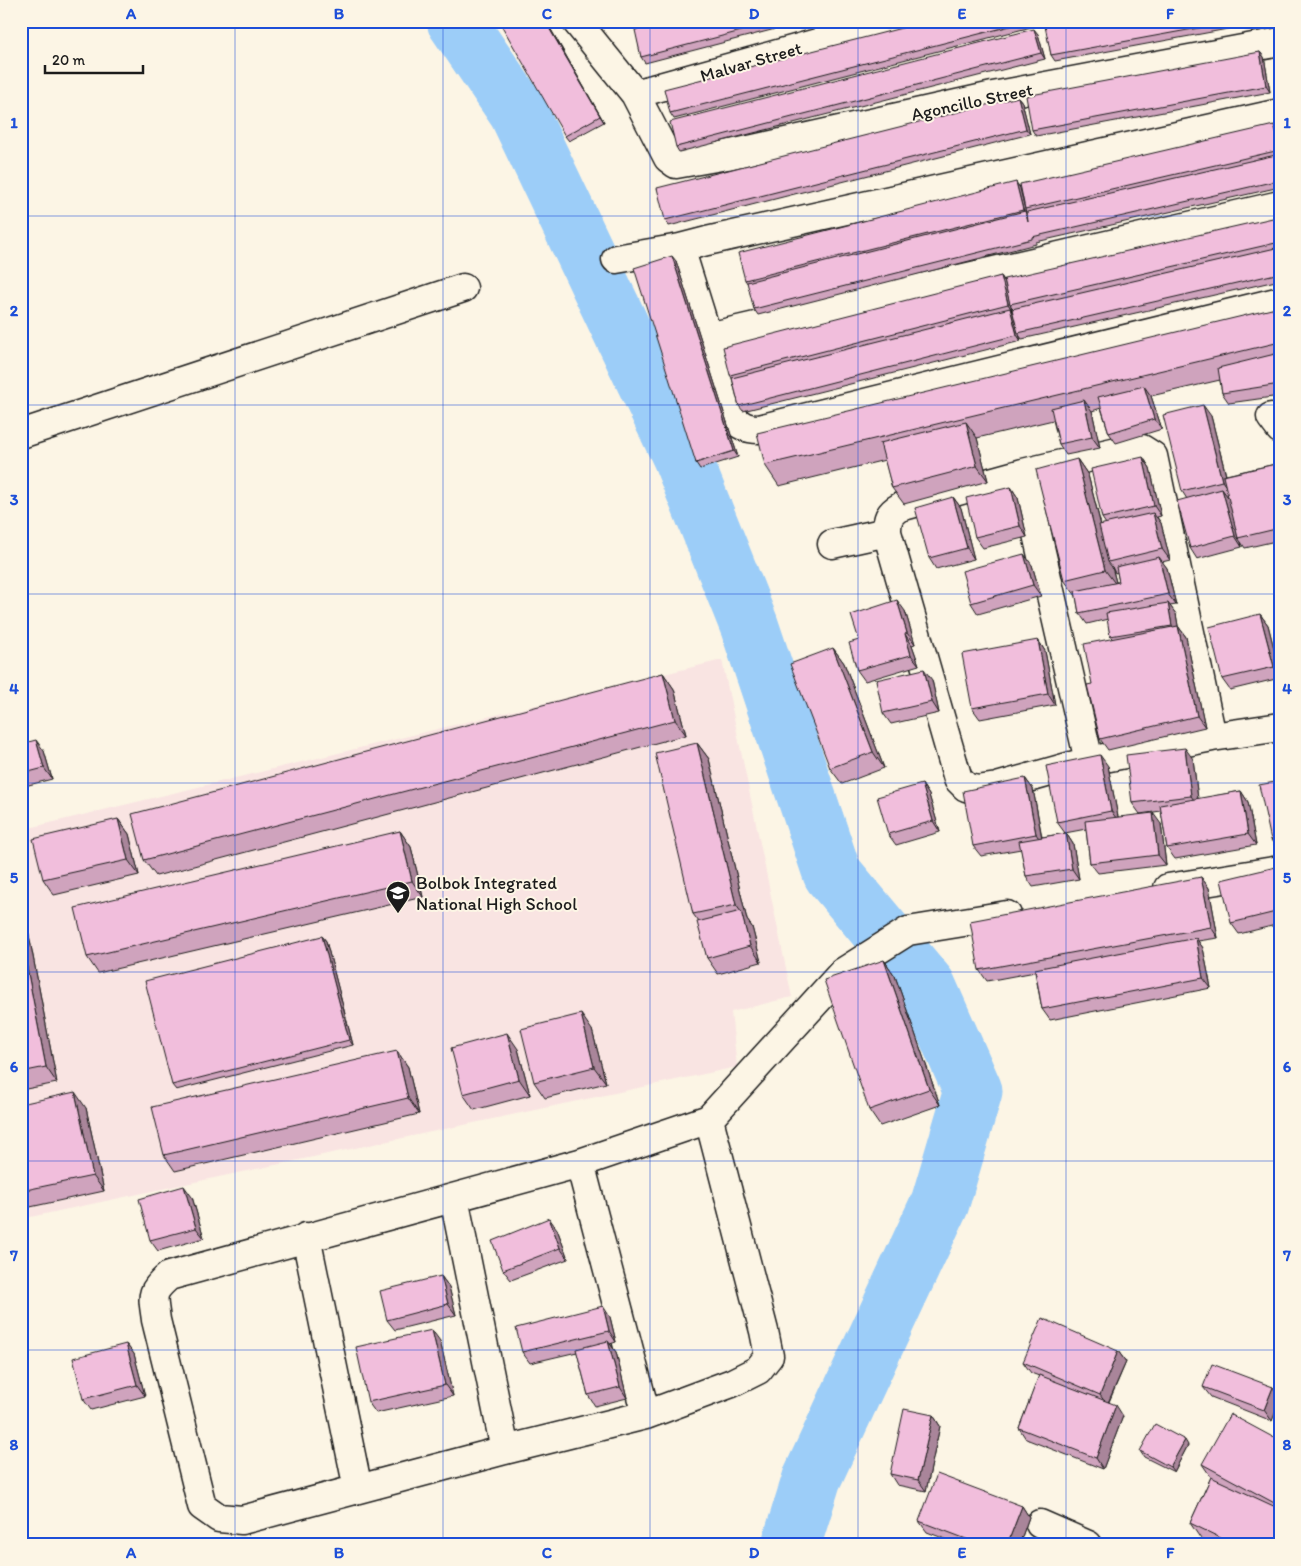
<svg xmlns="http://www.w3.org/2000/svg" width="1301" height="1566" font-family="Itim,sans-serif">
  <rect width="100%" height="100%" fill="#fcf5e5"/>
  <filter id="ink" filterUnits="userSpaceOnUse"><feTurbulence type="fractalNoise" baseFrequency=".02" numOctaves="2"/><feDisplacementMap in="SourceGraphic" scale="10" xChannelSelector="R" yChannelSelector="G"/><feConvolveMatrix kernelMatrix="1 2 1 2 8 2 1 2 1" color-interpolation-filters="sRGB"/></filter>
  <g filter="url(#ink)">
    <path fill="#f9e4e2" d="M722,660L792,997L731,1012L737,1067L21,1219V830Z"/>
    <g fill="none" stroke-linecap="round" stroke-linejoin="round">
      <path stroke="#9ccdf8" stroke-width="59" d="M456,21L518,112L681,455L749,625L832,873L927,987L973,1091L940,1203L812,1478L791,1545"/>
      <defs>
        <path id="minor" d="M576,21L635,94L668,158L676,164L727,155L993,96L1280,42
          M635,94L896,21
          M680,248L733,418C741,426 747,429 759,429L1280,301
          M616,259L680,248L707,241L1280,113
          M708,337L1280,205
          M1271,417L1280,429
          M21,434L463,288
          M1023,473L1089,761
          M832,544L887,532
          M1212,737L1153,456L1142,449L1130,448L1023,473L900,507C889,513 887,519 887,532L958,779L966,787L977,790L997,787L1089,761L1212,737L1280,727
          M1168,888L1280,870
          M709,1119L764,1331L769,1356L758,1370L732,1383L646,1415L505,1450L242,1520L219,1518L202,1506L156,1320C153,1296 149,1293 169,1276L580,1163L709,1119L843,972L908,931L1007,915
          M580,1163L646,1415
          M454,1198L505,1450
          M306,1237L358,1489
          M1040,1524L1088,1545"/>
      </defs>
      <use href="#minor" stroke="#1c1c1c" stroke-width="31"/>
      <use href="#minor" stroke="#fcf5e5" stroke-width="28"/>
    </g>
    <path fill="#cfa3bd" stroke="#1c1c1c" fill-rule="evenodd" d="M546,21L604,122L569,141L565,136Z
      M633,21H806L645,63L641,57L636,30L634,27Z
      M929,21H1038L1039,25L674,119L670,113Z
      M1041,21H1260V23L1055,61L1051,55L1046,28H1045Z
      M1038,34L1045,59L679,152L676,147Z
      M1260,52L1264,57L1270,92L1036,136L1032,130Z
      M1018,97L1022,102L1030,134L669,226L665,220Z
      M1278,131L1280,137V187L1036,242V244L758,315L754,309L748,284L745,280L1020,188L1024,202Z
      M1280,221V280L1022,339L1019,335L1021,341L743,411L739,406L732,378L730,375L1001,276L1005,282ZM1010,305L1013,308V313L1011,310H1012Z
      M676,261L738,457L700,469L696,463Z
      M1280,307V396L1229,403L1222,393L1220,380L1151,396L1162,429L1116,443L1109,433L1101,408L1092,411L1100,448L1066,455L1059,444L1053,420L977,438L988,481L904,504L892,488L885,460L779,486L765,465Z
      M1211,416L1226,475L1280,463V540L1245,548L1241,542L1242,547L1197,559L1190,548L1187,499L1182,491Z
      M1143,457L1150,468L1161,516L1157,517L1161,523L1170,560L1162,562L1167,568L1176,605L1170,606L1176,614L1178,626L1186,637L1205,727L1108,750L1100,739L1092,684L1112,638L1110,636L1108,619L1087,624L1079,613L1076,596L1064,580L1077,459L1088,475L1101,525L1106,524L1102,518ZM1112,567L1115,573L1117,572L1119,582H1116Z
      M1011,487L1018,498L1027,537L983,548L975,537Z
      M953,497L961,508L974,559L936,569L929,558Z
      M1032,565L1041,596L978,614L971,603Z
      M905,611L915,644L912,645L919,665L865,681L857,670L859,640Z
      M1260,614L1268,625L1280,672V678L1230,690L1222,679Z
      M1038,640L1045,651L1055,705L980,719L972,708Z
      M833,648L844,663L884,768L842,784L830,768Z
      M663,673L674,689L686,735L156,876L144,860Z
      M932,680L939,713L891,724L883,713Z
      M697,743L709,759L747,920L752,927L761,962L718,974L707,958L699,922L693,914Z
      M21,744L44,751L52,779L21,787Z
      M1193,759L1198,799L1241,791L1248,802L1256,845L1175,859L1167,848L1161,811L1140,814L1132,803Z
      M1108,766L1118,817L1161,824L1166,865L1098,873L1090,863L1086,829L1065,833L1057,822Z
      M1025,778L1033,789L1042,837L1066,833L1073,844L1079,879L1033,887L1026,876L1021,849L981,856L973,846Z
      M1280,781V850L1279,851L1271,840Z
      M922,784L929,795L940,832L896,845L888,834Z
      M118,819L129,834L139,875L54,895L43,879Z
      M400,831L411,847L423,897L98,973L87,957Z
      M1280,866V924L1239,934L1231,923Z
      M1201,877L1209,888L1218,938L1198,941L1203,948L1211,988L1050,1020L1042,1009L1035,972L987,981L979,970Z
      M21,893L57,1083L21,1090Z
      M322,936L326,941L353,1045L176,1090L172,1085Z
      M884,960L895,976L940,1105L880,1126L869,1110Z
      M592,1030L606,1083L545,1098L534,1082Z
      M518,1049L530,1095L474,1110L463,1094Z
      M397,1051L408,1067L419,1114L175,1171L164,1155Z
      M21,1104L86,1108L104,1191L21,1209Z
      M192,1197L204,1238L158,1251L150,1240Z
      M557,1229L568,1259L511,1280L503,1270Z
      M441,1276L449,1287L456,1315L395,1330L387,1320Z
      M610,1317L616,1342L610,1344L616,1352L627,1398L595,1406L588,1395L577,1352L530,1363L522,1352Z
      M440,1341L453,1396L376,1413L368,1402Z
      M126,1344L134,1354L145,1396L91,1410L83,1399Z
      M1118,1351L1126,1362L1109,1402L1123,1416L1103,1469L1026,1439L1019,1428L1039,1376L1031,1373L1023,1362Z
      M1203,1387H1273L1280,1396V1414L1276,1409L1272,1421L1211,1397Z
      M933,1415L940,1426L926,1491L897,1485L890,1474Z
      M1280,1441V1545H1212L1201,1539L1190,1523L1211,1477L1202,1464Z
      M1188,1445L1174,1472L1144,1457L1140,1451Z
      M1022,1506L1029,1517L1019,1545H961L927,1532L919,1521Z"/>
    <path fill="#a9859a" stroke="#1c1c1c" d="M545,21H546L604,122L600,116Z
      M1034,29L1038,34L1045,59L1041,53Z
      M1260,52L1264,57L1270,92L1266,86Z
      M1018,97L1022,102L1030,134L1026,129Z
      M1274,125L1278,131L1280,137V144Z
      M1016,182L1020,188L1028,222L1026,214L1023,210Z
      M672,256L676,261L738,457L734,451Z
      M1001,276L1005,282L1012,310L1008,304Z
      M1010,308L1013,313L1021,341L1017,335Z
      M1275,354L1280,361V384Z
      M1144,386L1151,396L1162,429L1154,419Z
      M1084,400L1092,411L1100,448L1092,437Z
      M1203,405L1211,416L1230,492L1222,481Z
      M966,422L977,438L988,481L977,466Z
      M1143,457L1150,468L1161,516L1154,506Z
      M1077,459L1088,475L1110,561L1108,562L1112,567L1117,586L1105,570Z
      M1011,487L1018,498L1027,537L1020,526Z
      M1222,489L1230,500L1238,538L1241,542L1242,547L1235,536Z
      M953,497L961,508L974,559L967,548Z
      M1153,513L1161,523L1170,560L1162,549Z
      M1024,554L1032,565L1041,596L1033,585Z
      M1159,557L1167,568L1176,605L1168,594Z
      M897,600L905,611L915,644L907,633Z
      M1168,603L1176,614L1180,637L1172,626Z
      M1260,614L1268,625L1280,672V675L1274,667Z
      M1178,626L1186,637L1205,727L1197,716Z
      M905,634L912,645L919,665L911,655Z
      M1038,640L1045,651L1055,705L1048,694Z
      M833,648L844,663L884,768L873,752Z
      M924,669L932,680L939,713L932,702Z
      M663,673L674,689L686,735L675,720Z
      M36,740L44,751L52,779L44,768Z
      M697,743L709,759L747,920L752,927L761,962L750,946L741,912L736,905Z
      M1185,748L1193,759L1199,807L1191,796Z
      M1100,755L1108,766L1119,822L1111,811Z
      M1025,778L1033,789L1043,844L1036,834Z
      M922,784L929,795L940,832L933,821Z
      M1241,791L1248,802L1256,845L1248,834Z
      M1153,813L1161,824L1166,865L1158,855Z
      M118,819L129,834L139,875L128,860Z
      M400,831L411,847L423,897L412,881Z
      M1066,833L1073,844L1079,879L1072,869Z
      M1201,877L1209,888L1218,938L1211,927Z
      M21,893L57,1083L46,1067L21,937Z
      M322,936L326,941L353,1045L349,1040Z
      M1196,938L1203,948L1211,988L1203,978Z
      M884,960L895,976L940,1105L929,1089Z
      M581,1014L592,1030L606,1083L594,1067Z
      M507,1033L518,1049L530,1095L519,1079Z
      M397,1051L408,1067L419,1114L408,1098Z
      M75,1092L86,1108L104,1191L93,1176Z
      M184,1186L192,1197L204,1238L196,1228Z
      M549,1218L557,1229L568,1259L560,1248Z
      M441,1276L449,1287L456,1315L448,1304Z
      M603,1306L610,1317L616,1342L609,1331Z
      M432,1330L440,1341L453,1396L445,1385Z
      M608,1341L616,1352L627,1398L620,1387Z
      M126,1344L134,1354L145,1396L137,1385Z
      M1118,1351L1126,1362L1107,1405L1100,1395Z
      M1273,1387L1280,1396V1401L1272,1421L1264,1410Z
      M1116,1405L1123,1416L1103,1469L1096,1458Z
      M933,1415L940,1426L926,1491L918,1480Z
      M1185,1440L1188,1445L1174,1472L1170,1467Z
      M1022,1506L1029,1517L1019,1545H1007Z"/>
    <path fill="#f1bedc" stroke="#1c1c1c" d="M499,21H545L600,116L565,136Z
      M633,21H655L634,27Z
      M669,21H780L641,57L635,30Z
      M929,21H1030L670,113L664,89Z
      M1069,21H1237L1051,55L1045,26Z
      M1034,29L1041,53L676,147L670,122Z
      M1260,52L1266,86L1032,130L1026,96Z
      M1018,97L1026,129L665,220L657,188Z
      M1274,125L1280,144V150L1025,209L1020,184Z
      M1280,154V180L1032,237V239L754,309L747,282L1025,211L1028,222L1027,212Z
      M1016,182L1023,210L745,280L738,253Z
      M1277,217L1280,228V242L1010,304L1004,279Z
      M1280,247V273L1018,333L1012,309Z
      M672,256L734,451L696,463L634,268Z
      M1001,276L1008,304L730,375L723,347Z
      M1280,307V342L765,465L757,433Z
      M1010,308L1017,335L739,406L732,378Z
      M1275,354L1280,384L1222,393L1218,368Z
      M1144,386L1154,419L1109,433L1098,397Z
      M1084,400L1092,437L1059,444L1051,408Z
      M1203,405L1222,481L1182,491L1163,415Z
      M966,422L977,466L892,488L880,443Z
      M1143,457L1154,506L1102,518L1091,469Z
      M1077,459L1105,570L1064,580L1036,470Z
      M1280,463V528L1238,538L1223,476Z
      M1011,487L1020,526L975,537L966,498Z
      M1222,489L1235,536L1190,548L1177,501Z
      M953,497L967,548L929,558L915,508Z
      M1153,513L1162,549L1108,562L1099,525Z
      M1024,554L1033,585L971,603L962,571Z
      M1159,557L1168,594L1079,613L1075,591L1119,582L1116,567Z
      M897,600L907,633L905,634L911,655L857,670L849,643L859,640L851,615Z
      M1168,603L1172,626L1110,636L1106,613Z
      M1260,614L1274,667L1222,679L1209,627Z
      M1178,626L1197,716L1100,739L1087,685L1092,684L1084,644Z
      M1038,640L1048,694L972,708L962,654Z
      M833,648L873,752L830,768L790,664Z
      M924,669L932,702L883,713L876,680Z
      M663,673L675,720L144,860L132,814Z
      M36,740L44,768L21,774V744Z
      M697,743L736,905L693,914L655,753Z
      M1185,748L1191,796L1132,803L1126,755Z
      M1100,755L1111,811L1057,822L1046,766Z
      M1025,778L1036,834L973,846L963,791Z
      M1280,781V838L1271,840L1259,785Z
      M922,784L933,821L888,834L877,797Z
      M1241,791L1248,834L1167,848L1160,805Z
      M1153,813L1158,855L1090,863L1085,821Z
      M118,819L128,860L43,879L33,839Z
      M400,831L412,881L87,957L75,908Z
      M1066,833L1072,869L1026,876L1019,841Z
      M1280,866V911L1231,923L1221,880Z
      M1201,877L1211,927L979,970L970,921Z
      M741,911L750,946L707,958L697,922Z
      M322,936L349,1040L172,1085L145,981Z
      M21,937L46,1067L21,1072Z
      M1196,938L1203,978L1042,1009L1035,969Z
      M884,960L929,1089L869,1110L824,980Z
      M581,1014L594,1067L534,1082L521,1029Z
      M507,1033L519,1079L463,1094L451,1048Z
      M397,1051L408,1098L164,1155L152,1107Z
      M75,1092L93,1176L21,1191V1104Z
      M184,1186L196,1228L150,1240L139,1199Z
      M549,1218L560,1248L503,1270L492,1241Z
      M441,1276L448,1304L387,1320L380,1291Z
      M603,1306L609,1331L522,1352L516,1328Z
      M1042,1318L1118,1351L1100,1395L1023,1362Z
      M432,1330L445,1385L368,1402L356,1347Z
      M608,1341L620,1387L588,1395L576,1349Z
      M126,1344L137,1385L83,1399L73,1358Z
      M1212,1364L1273,1387L1264,1410L1203,1387Z
      M1039,1375L1116,1405L1096,1458L1019,1428Z
      M1280,1401V1411L1275,1408Z
      M904,1409L933,1415L918,1480L890,1474Z
      M1230,1414L1280,1441V1506L1202,1464Z
      M1155,1424L1185,1440L1170,1467L1140,1451Z
      M937,1474L1022,1506L1007,1545H982L919,1521Z
      M1211,1477L1280,1509V1545H1235L1190,1523Z"/>
  </g>
  <path fill="none" stroke="#1d4ed8" stroke-width="1" stroke-opacity="0.55" d="M235,21V1545M443,21V1545M650,21V1545M858,21V1545M1066,21V1545M21,216H1280M21,405H1280M21,594H1280M21,783H1280M21,972H1280M21,1161H1280M21,1350H1280"/>
  <defs>
    <symbol id="school-pin" viewBox="-11 -11 22 30"><path d="M0 17L-7.5 6A9.5 9.5 0 1 1 7.5 6Z" fill="#1c1c1c" stroke="#fcf5e5"/><path d="M0-5L7-2L0 1L-7-2ZM-4 1L0 2.5L4 1V4Q0 6-4 4Z" fill="#fff"/></symbol>
  </defs>
  <g fill-rule="evenodd">
    <use href="#school-pin" x="384" y="879" width="28" height="38"/>
  </g>
  <g text-anchor="middle" stroke-width="4" stroke-linejoin="round" paint-order="stroke">
    <g font-size="18" fill="#1c1c1c" stroke="#fcf5e5">
      <text transform="translate(751 62) rotate(-16)" y="6">Malvar Street</text>
      <text transform="translate(972 102) rotate(-12)" y="6">Agoncillo Street</text>
    </g>
    <g font-size="18" fill="#1c1c1c" stroke="#fcf5e5" text-anchor="start">
      <text x="416" y="889">Bolbok Integrated<tspan x="416" dy="21">National High School</tspan></text>
    </g>
  </g>
  <rect width="1301" height="1566" fill="none" stroke="#fcf5e5" stroke-width="55"/>
  <path d="M45 65v8h98v-8" fill="none" stroke="#1c1c1c" stroke-width="2.5"/>
  <text x="52" y="65" font-size="15" fill="#1c1c1c" stroke="#fcf5e5" stroke-width="4" paint-order="stroke">20 m</text>
  <rect x="28" y="28" width="1246" height="1510" fill="none" stroke="#1d4ed8" stroke-width="2"/>
  <g font-size="16" text-anchor="middle" font-weight="bold" fill="#1d4ed8">
    <text x="131" y="19">A</text>
    <text x="339" y="19">B</text>
    <text x="547" y="19">C</text>
    <text x="754" y="19">D</text>
    <text x="962" y="19">E</text>
    <text x="1170" y="19">F</text>
    <text x="14" y="128">1</text>
    <text x="1287" y="128">1</text>
    <text x="14" y="316">2</text>
    <text x="1287" y="316">2</text>
    <text x="14" y="505">3</text>
    <text x="1287" y="505">3</text>
    <text x="14" y="694">4</text>
    <text x="1287" y="694">4</text>
    <text x="14" y="883">5</text>
    <text x="1287" y="883">5</text>
    <text x="14" y="1072">6</text>
    <text x="1287" y="1072">6</text>
    <text x="14" y="1261">7</text>
    <text x="1287" y="1261">7</text>
    <text x="14" y="1450">8</text>
    <text x="1287" y="1450">8</text>
    <text x="131" y="1558">A</text>
    <text x="339" y="1558">B</text>
    <text x="547" y="1558">C</text>
    <text x="754" y="1558">D</text>
    <text x="962" y="1558">E</text>
    <text x="1170" y="1558">F</text>
  </g>
</svg>
